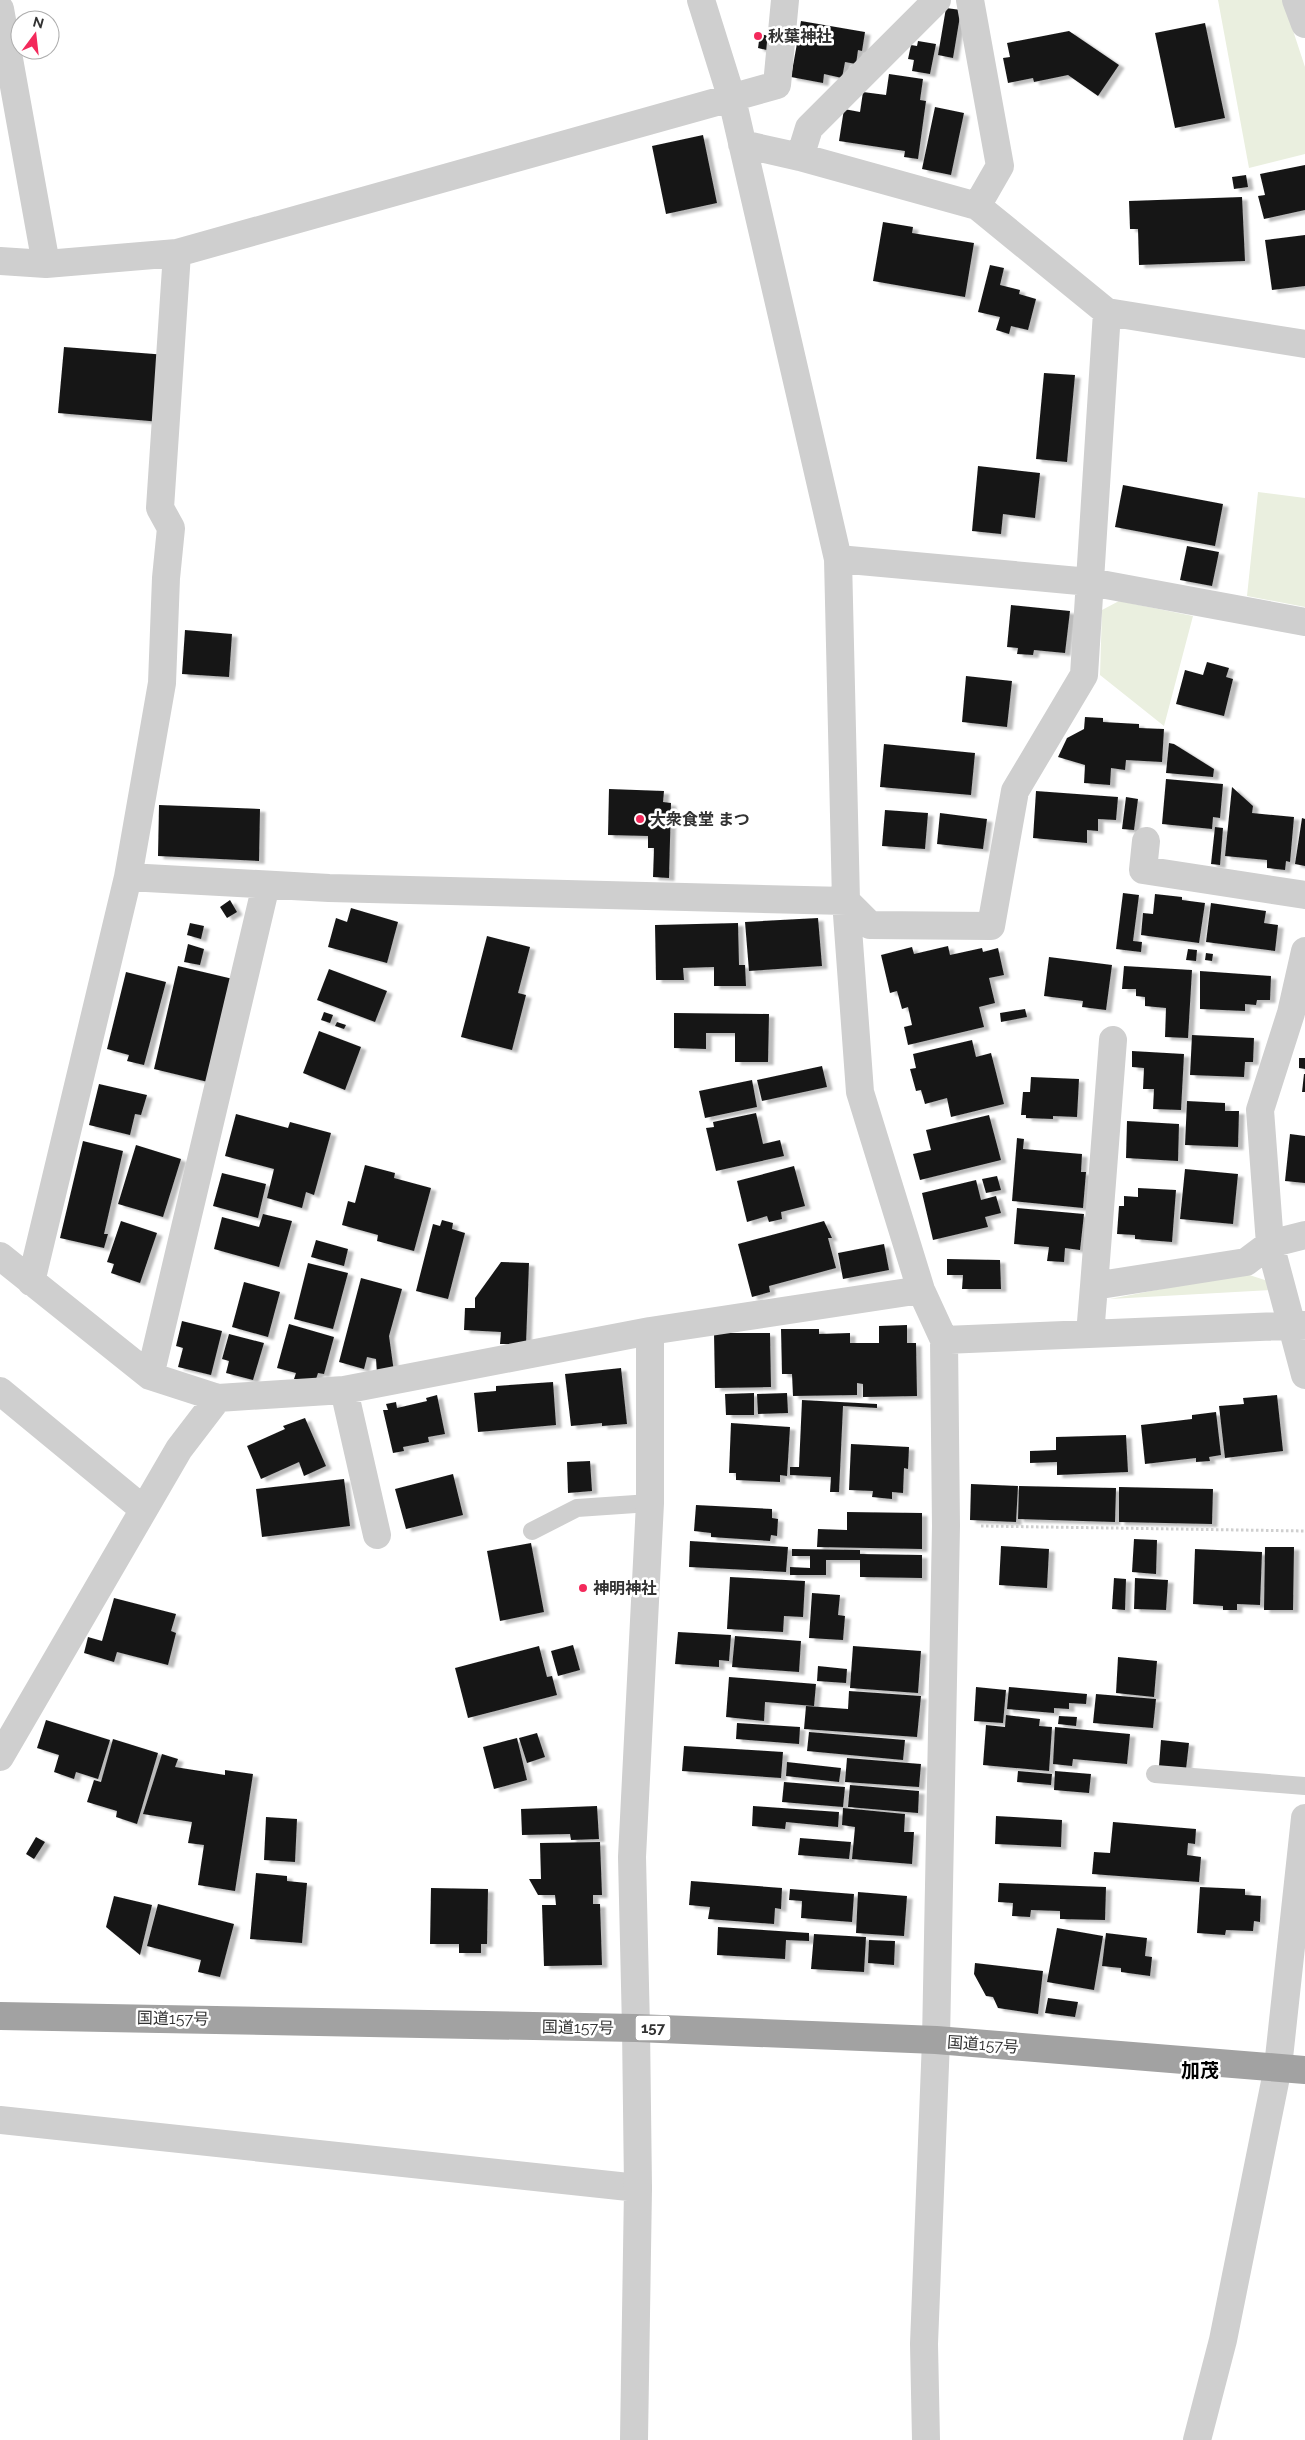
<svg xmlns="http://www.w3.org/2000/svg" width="1305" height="2440" font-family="Raleway,'Noto Sans JP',sans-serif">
  <defs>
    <filter id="shadow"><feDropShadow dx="5.5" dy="3" stdDeviation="1" flood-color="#0004"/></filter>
  </defs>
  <rect width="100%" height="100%" fill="#fff"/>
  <path fill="#eaefdf" d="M1218,0H1283L1305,67V154L1249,168Z
    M1258,492L1305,498V607L1247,596Z
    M1119,601L1193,616L1164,726L1100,675L1102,610Z
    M1243,1273L1268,1281L1271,1290L1110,1299Z"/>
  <path fill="#191919" filter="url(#shadow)" d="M946,8L961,10L953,58L938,55Z
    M801,21L865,32L862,51L858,50L856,64L845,62L842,78L824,74L823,83L791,77Z
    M1205,23L1225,118L1175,128L1155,33Z
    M1069,31L1119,65L1098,96L1068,75L1034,82L1033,78L1008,83L1003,58L1010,57L1007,43Z
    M760,34L774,37L771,51L758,48Z
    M918,41L936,44L930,74L912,71L914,60L908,59L911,45L917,46Z
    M889,74L923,79L920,100L926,101L918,159L904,157L905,151L839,141L844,109L860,112L863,92L886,95Z
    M935,107L964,113L951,175L922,169Z
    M703,135L717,203L666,214L652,146Z
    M1305,165V210L1264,219L1258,196L1265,195L1260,174Z
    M1246,175L1248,187L1234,189L1232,177Z
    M1242,197L1245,261L1139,265L1138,229H1130L1129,201Z
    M883,222L913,227L912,233L974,243L965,297L873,281Z
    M1305,235V286L1272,290L1265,240Z
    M990,265L1004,268L1000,285L1020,290L1019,294L1036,299L1028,330L1011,326L1009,334L996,330L1000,317L978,312Z
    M64,347L167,355L161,422L58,413Z
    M1044,373L1075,375L1067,462L1036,459Z
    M978,466L1040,473L1035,518L1003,514L1001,534L972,531Z
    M1123,485L1223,504L1215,546L1115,527Z
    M1187,546L1219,552L1212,586L1180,580Z
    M1011,605L1070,611L1065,653L1034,650L1033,655L1017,654L1018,648L1007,647Z
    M185,630L232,634L229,677L182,674Z
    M1207,662L1229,668L1226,677L1233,679L1224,716L1176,704L1185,670L1203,675Z
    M966,676L1012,681L1007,727L962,722Z
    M1085,717L1103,718V722L1139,724V728L1164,729L1162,762L1126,760L1125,770L1111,768L1110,785L1084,783L1085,765L1058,757L1067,738L1084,729Z
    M1169,743L1174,744L1214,769L1213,777L1166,773Z
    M884,744L975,753L971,795L880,787Z
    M1166,779L1223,784L1220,818L1213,817L1212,829L1162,824Z
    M1232,787L1253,806L1252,813L1294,817L1290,862L1286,861L1285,870L1267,868V860L1225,856Z
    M609,789L664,791L663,802L671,803L669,878L653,877L654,848H648V836L608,835Z
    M1036,791L1118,797L1116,820L1098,819V831L1087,830V843L1033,838Z
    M1126,797L1138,799L1134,830L1122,829Z
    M159,805L260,809L259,861L158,856Z
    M885,810L928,813L925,849L882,846Z
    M940,813L987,819L983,849L937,844Z
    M1302,818L1305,819V866L1295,864Z
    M1215,827L1223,828L1220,865L1211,864Z
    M1123,893L1139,895L1133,941L1142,942L1141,952L1116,949Z
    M1155,894L1182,897V900L1205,903L1199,943L1141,935L1143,913L1153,914Z
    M230,900L237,912L227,918L220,907Z
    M1211,903L1266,911L1264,923L1278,925L1275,951L1206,942Z
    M351,908L398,922L387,963L328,947L336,918L347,922Z
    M818,918L822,966L749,971L745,922Z
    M190,923L204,926L201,939L187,935Z
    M738,923L739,965H745L746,986H714V967L683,968L684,980H656L655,925Z
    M487,936L530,947L518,993L526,995L512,1050L461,1037Z
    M188,944L204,949L200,965L184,962Z
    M948,946L950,955L982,948L983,952L998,948L1004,975L989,978L995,1003L979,1007L984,1027L908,1045L904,1027L912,1025L908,1007L902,1009L897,991L890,993L881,955L912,947L914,954Z
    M1188,949L1197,950L1196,961L1186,960Z
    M1206,953L1213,954L1212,961L1205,960Z
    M1049,957L1112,965L1106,1010L1082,1007L1083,1001L1044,996Z
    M178,966L233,979L208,1082L154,1069Z
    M1124,966L1192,970L1188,1038L1165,1037L1166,1008L1145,1006V997L1136,996V989H1122Z
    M329,969L387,991L375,1022L317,1000Z
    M1200,971L1271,976L1270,1000H1257L1256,1005L1245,1004V1011L1200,1009Z
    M126,972L166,982L144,1065L127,1061L129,1055L107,1049Z
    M1025,1009L1027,1017L1001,1022L1000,1013Z
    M324,1012L333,1015L330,1023L321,1020Z
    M674,1013L769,1014L768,1062H735V1033H706V1049L674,1048Z
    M337,1022L346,1025L344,1029L335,1026Z
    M319,1031L361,1047L345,1090L303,1073Z
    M1192,1035L1254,1038L1253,1062H1245L1244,1077L1190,1075Z
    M972,1040L976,1057L991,1053L1004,1104L951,1117L947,1098L925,1104L921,1090L916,1091L910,1069L916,1068L913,1054Z
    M1132,1051L1184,1054L1181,1110L1153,1109L1154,1089H1143L1144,1068L1132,1067Z
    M1299,1058H1305V1069L1299,1068Z
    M822,1066L827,1087L762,1101L757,1080Z
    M1304,1074H1305V1092H1302Z
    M1031,1077L1079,1079L1077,1117L1053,1116V1119L1026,1118V1115H1021L1023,1092H1030Z
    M752,1080L757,1107L705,1118L699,1091Z
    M99,1084L147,1095L141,1115L135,1114L130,1135L89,1125Z
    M1187,1101L1225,1103V1111H1239L1238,1147L1185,1145Z
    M756,1113L763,1144L780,1140L784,1156L716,1171L706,1128L714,1127L713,1122Z
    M236,1114L288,1128L290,1122L331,1133L314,1195L306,1192L302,1208L267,1198L274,1169L225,1156Z
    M989,1115L1001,1160L920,1180L913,1154L931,1150L926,1130Z
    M1127,1121L1179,1124L1178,1161L1126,1158Z
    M1290,1134L1305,1136V1183L1285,1181Z
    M1017,1138L1024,1139L1023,1149L1082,1154L1081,1172H1086L1083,1208L1012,1201Z
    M83,1141L123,1151L104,1234H108L104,1248L60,1238Z
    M136,1145L181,1159L163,1217L118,1204Z
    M365,1165L395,1173L394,1178L431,1188L414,1251L377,1241L378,1235L342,1225L348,1201L355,1203Z
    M794,1166L805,1206L781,1212L782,1219L769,1222L767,1216L747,1222L737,1181Z
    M1185,1169L1238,1174L1233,1224L1180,1219Z
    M222,1173L266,1184L258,1218L213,1206Z
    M997,1176L1001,1190L986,1193L982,1179Z
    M976,1180L981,1200L996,1196L1001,1213L985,1217L988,1227L933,1240L922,1193Z
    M1138,1188L1176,1190L1172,1242L1135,1239V1235L1117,1234L1119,1206H1124V1196L1138,1197Z
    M1017,1208L1084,1214L1080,1250L1065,1248L1064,1262L1047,1261L1049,1247L1014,1244Z
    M263,1214L292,1221L279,1267L214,1249L222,1217L259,1227Z
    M442,1220L453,1223L452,1229L465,1233L448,1299L416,1291L433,1224L440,1226Z
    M121,1221L157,1233L140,1283L111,1273L114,1264L107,1262Z
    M824,1221L832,1238H828L836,1268L769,1286L770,1292L752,1297L738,1244Z
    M316,1240L348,1249L344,1266L311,1257Z
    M884,1244L889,1270L843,1279L838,1253Z
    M947,1259L1000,1260L1001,1289H962L963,1275H947Z
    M501,1262L529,1263L526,1344H500L501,1332L464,1330L465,1308H475V1298Z
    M308,1263L348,1273L333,1329L294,1319Z
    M361,1278L402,1289L389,1336L394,1372L377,1374L376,1359L367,1357L364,1369L339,1362Z
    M244,1282L280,1292L268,1337L232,1327Z
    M182,1321L222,1331L211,1375L178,1367L183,1348L176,1346Z
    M289,1324L334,1337L324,1374L318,1373L316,1379H294L296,1373L277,1368Z
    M907,1325V1343H916L917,1396L863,1397V1384L857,1383V1395L793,1396L792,1374H782L781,1329H819V1334L850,1333V1343H879V1326Z
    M714,1333H770L771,1387L715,1388Z
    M229,1334L264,1343L253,1380L226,1373L229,1361L222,1359Z
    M621,1368L627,1424L602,1426V1423L571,1426L565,1374Z
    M553,1382L556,1425L478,1432L474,1393L496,1391V1386Z
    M754,1393V1415H726L725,1394Z
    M787,1393L788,1413L758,1414L757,1394Z
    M437,1395L445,1434L428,1437L429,1442L403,1447L404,1451L393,1453L383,1410H388L386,1404L396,1402L397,1408L427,1401L426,1398Z
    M1277,1395L1283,1451L1225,1458L1219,1406L1244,1404L1243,1398Z
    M802,1400L877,1404V1408L843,1406L839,1492H830L831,1477L790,1475V1467H799Z
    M1216,1412L1221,1455L1209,1457L1210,1461L1196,1462V1458L1145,1464L1141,1425L1192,1419V1415Z
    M305,1418L326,1466L304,1476L299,1462L261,1479L247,1446L285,1429L283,1426Z
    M731,1423L790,1427L787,1476L780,1475V1482L736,1480V1473H729Z
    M1126,1435L1128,1472L1057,1475V1462L1030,1463V1451L1056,1450V1437Z
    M851,1444L909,1447L908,1469L904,1468L903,1493L892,1492V1499L872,1497L873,1491L849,1490Z
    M590,1461L592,1491L568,1493L567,1462Z
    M453,1474L463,1515L406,1529L395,1489Z
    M344,1479L350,1526L262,1537L256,1489Z
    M971,1484L1018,1486L1016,1522L970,1520Z
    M1019,1486L1116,1488L1115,1522L1018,1519Z
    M1119,1487L1213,1489L1212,1524L1119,1522Z
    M696,1505L772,1509V1518L778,1519L777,1536L771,1535L770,1541L711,1537V1533L694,1531Z
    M847,1512L922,1513V1549L817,1547L818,1529L847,1530Z
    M1134,1539L1157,1540L1156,1574L1132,1572Z
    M690,1541L788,1547L786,1572L689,1567Z
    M531,1543L544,1612L500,1621L487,1551Z
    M1001,1546L1049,1549L1047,1588L999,1585Z
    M1265,1547H1294L1293,1610H1264Z
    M792,1549L860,1550V1554L922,1555V1578L860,1577V1560H826V1575H790V1567L810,1568V1556H792Z
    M1195,1549L1262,1552L1260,1605L1237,1604V1610H1223V1606L1193,1604Z
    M730,1577L805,1581L803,1617L784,1616L783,1632L727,1629Z
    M1114,1578L1126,1579L1125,1610L1112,1609Z
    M1135,1578L1168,1580L1166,1610L1134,1609Z
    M812,1593L840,1595L838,1615L845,1616L843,1640L809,1638Z
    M114,1598L176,1614L171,1631L176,1633L168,1665L117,1652L114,1662L84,1653L88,1637L102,1641Z
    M678,1632L731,1635L729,1661L719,1660V1667L675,1664Z
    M735,1636L801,1641L799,1672L732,1667Z
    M573,1645L580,1670L558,1676L551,1651Z
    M539,1646L547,1677L552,1676L557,1695L468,1718L455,1668Z
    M853,1646L921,1651L918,1693L850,1688Z
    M1118,1657L1157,1661L1154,1697L1116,1693Z
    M818,1666L847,1669L846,1683L817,1681Z
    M729,1677L816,1684L814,1706L765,1702L764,1721L726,1717Z
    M976,1687L1006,1690L1003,1723L974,1721Z
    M1009,1687L1087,1694L1086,1704L1069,1703V1709L1054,1708V1713L1007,1709Z
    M849,1691L921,1696L917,1737L804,1729L806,1706L848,1709Z
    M1096,1694L1156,1699L1153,1728L1093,1723Z
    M1006,1715L1040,1719L1039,1726L1052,1727L1049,1771L983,1765L986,1725L1005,1727Z
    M1059,1716L1077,1717L1076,1726L1058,1724Z
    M46,1720L110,1740L98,1779L76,1772L74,1779L54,1772L59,1755L37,1748Z
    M737,1723L800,1727L799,1744L736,1739Z
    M1055,1727L1130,1734L1127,1764L1073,1759L1072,1766L1053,1764Z
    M809,1732L905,1740L903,1760L807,1751Z
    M537,1733L545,1757L527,1763L519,1738Z
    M517,1738L527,1780L494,1789L483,1747Z
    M113,1739L158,1753L137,1824L116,1817L117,1811L87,1802L94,1780L101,1782Z
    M1161,1740L1189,1743L1186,1769L1159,1766Z
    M684,1746L783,1752L781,1778L682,1771Z
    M162,1754L178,1759L175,1767L225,1775V1770L253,1774L235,1891L198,1885L204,1845L188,1843L192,1822L143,1814Z
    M847,1758L921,1764L919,1787L845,1782Z
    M787,1762L841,1768L839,1782L786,1776Z
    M1018,1771L1052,1774L1051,1785L1017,1782Z
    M1055,1771L1091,1774L1089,1793L1054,1790Z
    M784,1782L845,1787L843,1807L782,1802Z
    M850,1785L919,1791L918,1813L848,1807Z
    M597,1806L599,1839L571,1840L570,1834L522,1835L521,1809Z
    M753,1806L839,1812L838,1827L786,1822L785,1829L752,1826Z
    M843,1808L905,1814L904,1832H914L912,1864L852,1859L855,1827L842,1825Z
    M996,1816L1062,1820L1061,1847L995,1844Z
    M266,1817L297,1819L295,1862L264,1860Z
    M1113,1822L1196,1829L1195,1844L1188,1843L1187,1855L1201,1857L1199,1882L1092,1874L1094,1852L1110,1853Z
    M36,1837L45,1842L34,1859L26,1854Z
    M800,1838L851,1842L849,1859L798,1855Z
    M600,1842L602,1895H593V1904H600L602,1965L544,1966L542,1905H556L555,1895H538L529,1879H541L540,1843Z
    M256,1873L287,1876V1881L307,1883L302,1943L250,1939Z
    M691,1881L782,1888L781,1909L775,1908L774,1924L708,1919L710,1907L689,1905Z
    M999,1883L1106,1887L1105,1920L1060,1919V1911L1031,1910L1030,1917L1012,1916L1013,1903L998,1902Z
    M1200,1887L1245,1889V1895L1261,1896L1260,1922L1254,1921L1253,1931L1226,1930L1225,1935L1197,1933Z
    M431,1888L488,1889L487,1944H481V1953H459V1944H430Z
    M790,1889L854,1894L852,1922L801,1918L802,1901L789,1900Z
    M858,1892L907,1896L904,1936L856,1933Z
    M114,1896L152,1905L140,1955L106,1927Z
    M158,1904L234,1924L220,1977L198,1972L201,1960L147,1946Z
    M718,1927L809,1933V1941L786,1940L785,1959L717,1955Z
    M1057,1928L1103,1936L1094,1990L1047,1982Z
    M1106,1933L1147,1938L1145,1956L1152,1957L1150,1976L1121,1972V1968L1102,1966Z
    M814,1934L866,1937L864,1972L811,1969Z
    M869,1940L895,1941L894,1965L868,1963Z
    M975,1963L1043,1971L1038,2014L998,2008L993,1997L986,1996L974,1974Z
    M1048,1998L1078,2002L1075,2017L1045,2013Z"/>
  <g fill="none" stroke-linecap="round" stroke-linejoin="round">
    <path stroke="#cfcfcf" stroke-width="3" stroke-dasharray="2.5 2.5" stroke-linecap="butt" d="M981,1526L1305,1531"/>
    <path stroke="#cfcfcf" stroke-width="18" d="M532,1531L577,1508L650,1503
      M1155,1774L1305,1786"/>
    <path stroke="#cfcfcf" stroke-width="28" d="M701,0L732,99L838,559L846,901L860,1092L921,1290L944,1340L946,1526L936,2040L924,2344L926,2440
      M970,0L1000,166L977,206
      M1296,0L1305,24
      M0,9L46,264
      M742,144L800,157L977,206L1107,312L1305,344
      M800,157L809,128L937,0
      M0,261L46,264L177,253L777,85L785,0
      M838,559L1090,582L1305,622
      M1146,841L1143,870L1305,895
      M128,877L329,888L846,901L870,925L991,926L1015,791L1084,675L1107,312
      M1305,951L1291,1013L1260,1110L1270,1244L1305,1375
      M0,1256L150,1376L218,1398L344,1390L650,1331
      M31,1282L128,877L162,683L166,578L171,528L160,508L177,253
      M1094,1286L1113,1040
      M1090,1334L1094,1286L1246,1262L1270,1244L1305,1235
      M944,1340L1305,1325
      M150,1376L266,885
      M344,1390L377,1535
      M0,1391L143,1509
      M0,1757L179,1449L218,1398
      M636,2028L632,1857L650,1503V1331L921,1290
      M0,2120L638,2188L634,2440
      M1197,2440L1223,2340L1278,2067L1305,1818"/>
    <path stroke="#cfcfcf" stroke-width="28" d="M636,2028L638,2188"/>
    <path stroke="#a2a2a2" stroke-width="28" d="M0,2016L636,2028L936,2040L1305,2070"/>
  </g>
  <g fill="#f3295b" stroke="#fff" stroke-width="2">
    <circle cx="758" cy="36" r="5"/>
    <circle cx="640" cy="819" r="5"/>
    <circle cx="583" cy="1588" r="5"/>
  </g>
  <g text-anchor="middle" stroke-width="5" stroke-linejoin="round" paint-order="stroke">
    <rect fill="#fff" stroke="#707070" stroke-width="1" x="635.5" y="2015.5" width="35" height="25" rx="4"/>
    <g font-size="15" font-weight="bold" fill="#323232">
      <text x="653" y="2033">157</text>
    </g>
    <g font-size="16" font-weight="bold" fill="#323232" stroke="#fff" text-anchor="start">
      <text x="768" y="42">秋葉神社</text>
      <text x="650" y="825">大衆食堂 まつ</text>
      <text x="593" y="1594">神明神社</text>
    </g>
    <g font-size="16" fill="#323232" stroke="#fff">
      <text transform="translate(173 2018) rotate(1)" y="6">国道157号</text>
      <text transform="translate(578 2027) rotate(1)" y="6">国道157号</text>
      <text transform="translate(983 2044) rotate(4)" y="6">国道157号</text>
    </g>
    <g font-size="19" font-weight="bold" fill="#000" stroke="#fff">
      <text x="1200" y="2077">加茂</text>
    </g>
  </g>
  <g transform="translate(35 35) rotate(15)"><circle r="24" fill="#ffffff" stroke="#adadad"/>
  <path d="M0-4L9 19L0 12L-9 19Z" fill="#f3295b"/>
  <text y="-8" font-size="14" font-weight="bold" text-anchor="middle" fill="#323232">N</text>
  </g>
</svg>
